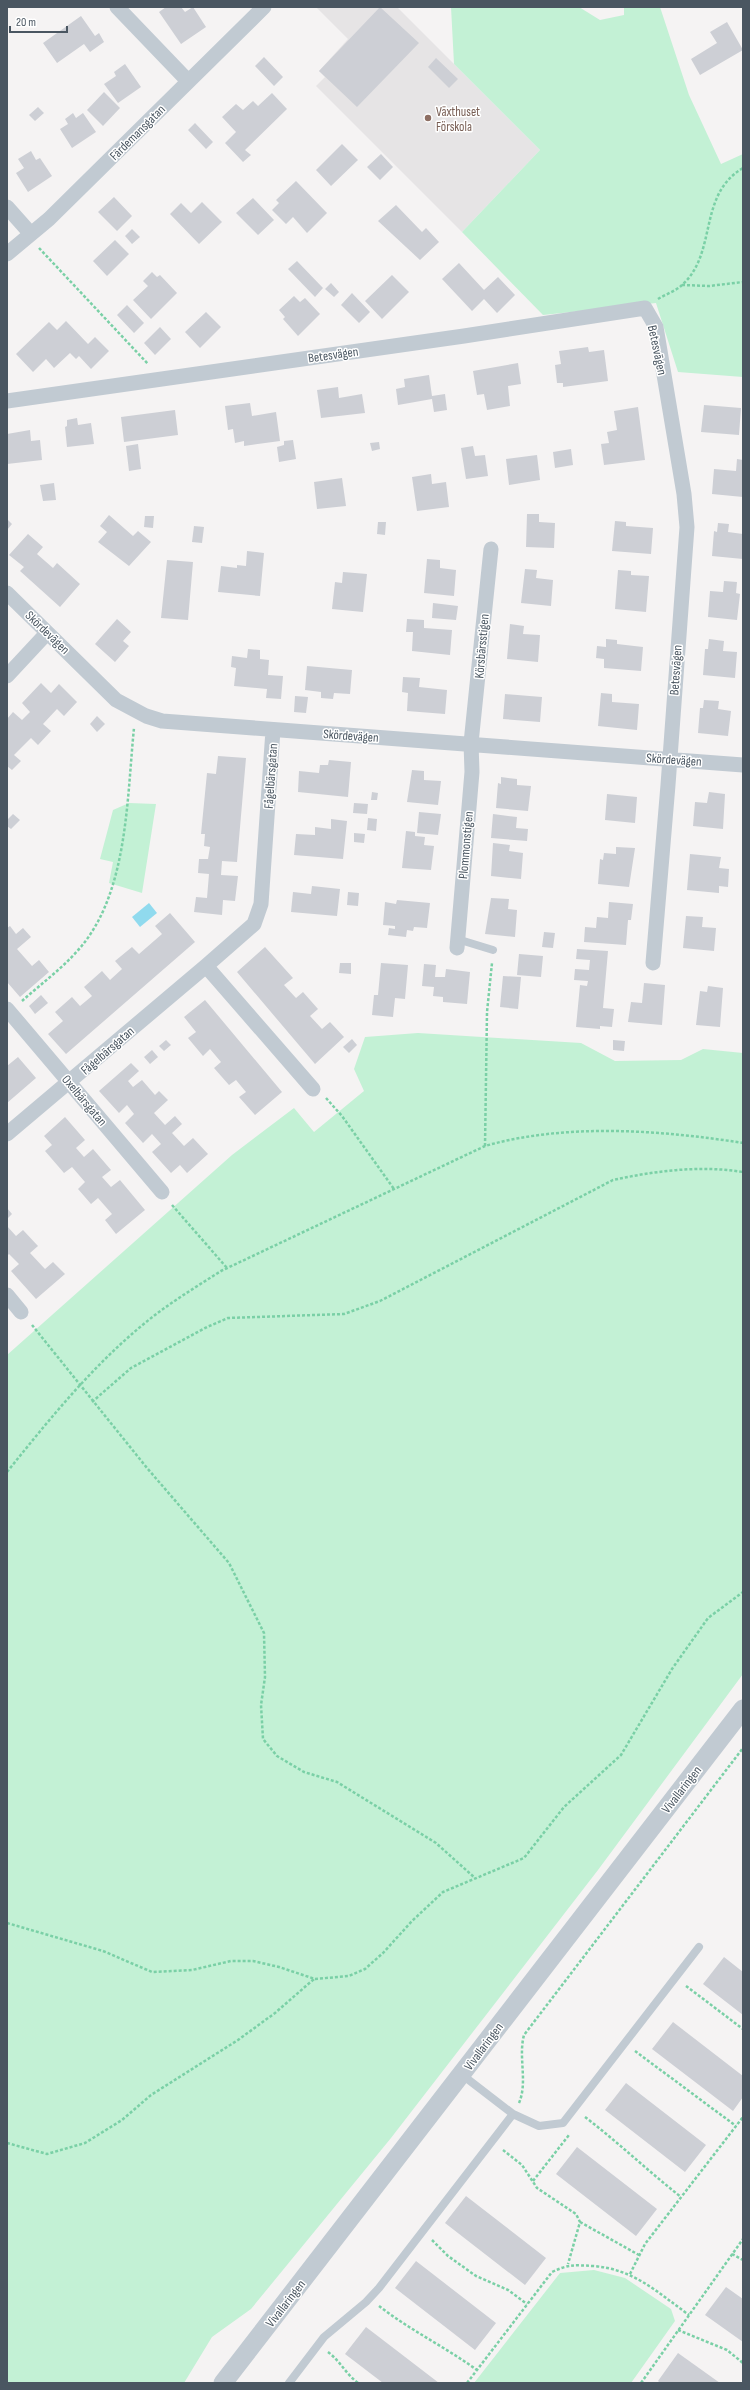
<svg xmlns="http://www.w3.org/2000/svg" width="750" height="2390" font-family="'Sofia Sans Condensed',sans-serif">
  <rect width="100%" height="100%" fill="#f5f3f3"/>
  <path fill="#e6e4e5" d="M316,7H397L540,150L462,232L316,86L325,77L319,71L348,39Z"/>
  <path fill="#c3f1d5" d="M451,7H579L600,20L624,15V7H660L689,95L721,164L743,154V377L678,372L656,303L543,315L462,232L540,150L454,64Z
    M129,803L156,804L142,893L109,883L113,862L100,859L113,810Z
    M418,1033L581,1043L615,1061L681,1060L703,1049L743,1053V1674L598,1870L391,2138L251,2309L212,2337L184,2383H7V1355L232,1155L294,1108L314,1132L364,1091L354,1069L365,1037Z
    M594,2270L625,2278L671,2309L675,2321L631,2383H474L560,2273Z"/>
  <path fill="#90daee" d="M149,903L157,913L140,927L132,917Z"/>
  <path fill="#cdcfd5" d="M166,7H181L185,12L193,7L206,27L181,44L159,12Z
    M380,7L419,43L357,107L319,71Z
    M81,16L95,36L99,33L104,42L90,52L84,44L57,63L43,43Z
    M727,22L743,50L700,75L691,59L717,43L710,32Z
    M264,57L283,77L274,86L255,66Z
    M436,58L458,79L449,88L428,67Z
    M125,64L141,87L118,103L104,84L116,76L114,72Z
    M104,92L120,108L103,126L87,110Z
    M272,93L287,109L245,150L251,155L243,162L225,143L236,132L222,117L236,104L243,110L253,101L258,106Z
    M38,107L44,113L35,121L29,115Z
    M73,113L76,118L83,113L96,132L72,148L60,129L68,124L65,119Z
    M195,123L213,142L206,149L188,130Z
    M342,144L358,160L331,186L316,170Z
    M31,151L36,160L40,158L52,176L28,192L16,173L24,168L18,159Z
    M381,154L393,167L380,180L367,167Z
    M296,181L327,213L307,233L293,217L286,224L272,210L279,203L276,200Z
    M114,197L132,216L117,231L98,212Z
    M253,198L274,220L258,235L236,213Z
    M202,202L222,222L199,244L170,214L181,203L191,213Z
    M396,205L422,232L426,228L439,242L420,260L378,221Z
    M132,229L140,237L132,244L125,236Z
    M115,240L129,254L107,276L93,261Z
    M297,261L323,288L315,297L288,269Z
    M459,263L484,290L498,277L515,295L497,313L484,299L472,311L442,279Z
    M152,272L157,277L160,275L177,293L151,319L133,300L148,286L143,281Z
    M392,275L409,292L382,319L365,301Z
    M331,283L339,292L334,297L325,289Z
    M352,293L370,312L359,323L341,305Z
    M294,296L300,302L305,298L320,314L298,336L283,319L285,317L279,310Z
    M127,305L144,323L134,333L117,315Z
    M206,312L221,327L200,348L185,332Z
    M66,321L88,344L95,337L109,351L91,369L79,356L76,359L70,353L54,368L46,359L33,372L16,354L49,322L57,330Z
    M160,327L171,339L155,355L144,343Z
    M588,347L589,352L604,350L608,381L563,387V383H557L555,365L561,364L559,351Z
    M518,363L521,384L508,386L510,406L487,410L484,394L477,395L473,371Z
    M429,375L432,396L445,394L447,410L434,412L432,399L398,405L396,389L405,387L404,379Z
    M338,387L339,398L362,394L365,413L321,418L317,390Z
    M250,403L252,416L276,412L280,441L244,446V441L235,443L233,429L228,430L225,406Z
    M704,405L741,408L739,435L701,432Z
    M638,407L645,460L604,465L601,444L609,443L607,432L617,430L614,411Z
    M175,410L178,435L124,442L121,417Z
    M77,418L78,425L91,423L94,444L67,447L65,427L67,426V420Z
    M30,430L31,441L40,440L42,460L7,464V434Z
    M293,440L296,459L279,462L277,447L284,445V441Z
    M379,442L380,449L372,451L370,443Z
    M138,444L141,469L129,471L126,446Z
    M473,446L475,456L485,455L488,476L466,479L461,448Z
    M571,449L573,465L555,468L553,452Z
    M537,455L540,480L509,485L506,459Z
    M737,459L743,460V497L712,494L714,469L736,471Z
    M431,474L432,484L446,482L449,507L417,511L412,477Z
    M342,478L346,506L317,509L314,482Z
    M54,483L56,500L43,501L40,485Z
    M527,514H539V522L555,523L554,548L526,547Z
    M109,515L133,536L138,531L151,542L129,566L98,542L107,532L100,526Z
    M145,516H154L153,528L144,527Z
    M7,519L12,524L7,530Z
    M615,521L626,522V526L653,528L651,554L612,551Z
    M378,522H386L385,535L377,534Z
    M718,523L729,524L728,532L743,534V559L712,556L714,531L717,532Z
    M194,526L204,527L202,543L192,542Z
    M28,534L43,547L37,554L53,568L57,563L80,584L60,607L20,571L24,567L9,555Z
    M247,551L264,553L260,596L218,592L221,566L237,568V565L246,566Z
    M427,559L440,560V568L456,570L454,596L424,593Z
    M167,560L193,562L188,620L161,618Z
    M525,569L537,570L536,578L553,580L551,606L521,603Z
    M618,570L631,571V575L649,576L646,612L615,609Z
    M343,572L367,574L363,612L332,609L335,582L342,583Z
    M724,581L737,582L736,593L740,594L737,620L708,617L710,591L723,592Z
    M433,603L458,606L456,620L432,618Z
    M117,619L131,632L123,641L129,646L115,662L95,644Z
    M407,619L424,620V628L452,630L450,655L412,651L413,632H406Z
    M510,624L524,626L523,634L540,635L538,662L507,659Z
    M606,639L617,640V644L643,647L641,671L604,668V659L596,658L597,646L606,647Z
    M709,639L724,641L723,651L737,652L735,678L703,675L705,649H708Z
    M248,649L260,650V659L269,660L268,675L283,676L281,699L266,698L267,689L234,686L236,668L231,667L232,656L247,658Z
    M307,666L352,670L350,694L334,693L333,699L321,698V692L305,690Z
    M403,677L420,678L419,687L447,690L445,714L407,711L408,693L402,692Z
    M41,683L51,693L59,684L77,702L64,716L57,709L43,724L51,731L38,745L31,738L14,755L21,761L12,770L7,766V719L13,712L22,720L30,712L22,703Z
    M601,693L612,694V702L639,704L637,730L598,726Z
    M505,694L542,697L540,722L503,719Z
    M295,696L308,697L306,713L294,712Z
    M704,700L719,701L718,709L731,711L728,736L698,733L700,708H703Z
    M97,716L105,724L97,732L90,724Z
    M218,756L246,758L237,862L222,861L221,875L238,876L235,901L223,900L222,915L194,912L196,897L207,898L209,874L198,873L199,859H208L210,847L204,846L205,834H201L207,773L216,774Z
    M329,760L351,762L348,797L298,792L299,771L319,773L320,765H328Z
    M412,770L424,771V780L441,781L438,805L407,802Z
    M501,777L517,779V785L531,786L528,811L496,808L498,783L501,784Z
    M372,792L378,793L377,800H371Z
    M709,792L725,794L723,829L693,826L695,802L707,803Z
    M607,794L637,797L635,823L605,820Z
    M354,803L368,804L367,814L353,813Z
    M419,812L441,814L438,835L417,833Z
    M13,814L20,820L11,829L7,826V820Z
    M493,814L517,817L516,828L528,829L527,841L491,838Z
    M368,818L377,819L376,831L367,830Z
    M331,819L347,821L343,859L294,855L296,834L315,835V827L331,829Z
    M406,831L415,832V836L425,837L424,845L434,846L431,870L402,868Z
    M354,833L365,834L364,843L354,842Z
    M493,843L510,845L509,851L523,853L521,879L491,876Z
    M616,847L635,848L629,887L598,884L600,859L603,860L604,853L616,854Z
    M690,854L721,857L719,868L729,869L728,887L719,886V893L687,890Z
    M312,886L340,889L337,916L291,912L293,892L311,894Z
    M348,892L359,893L358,906L347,905Z
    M491,898L509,899L508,909L517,910L515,937L485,934Z
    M397,900L430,903L427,928L414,927L413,931L407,930L406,937L388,935L389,928L395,929V926L383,925L385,902L396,904Z
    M609,902L633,904L631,920H628L626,945L584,942L585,927L596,928L597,917L608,918Z
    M170,913L195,942L66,1054L48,1034L63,1021L55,1012L72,997L80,1006L92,996L84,987L102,971L110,980L122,969L115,961L132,947L139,954L162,934L155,926Z
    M686,916L703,917L702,927L716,928L714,951L683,948Z
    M10,926L16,934L23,928L31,937L17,949L32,966L39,960L49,972L20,997L7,982V928Z
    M544,932L555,933L553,948L542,947Z
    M265,947L293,978L284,985L296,998L303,992L318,1009L310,1016L322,1029L330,1022L344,1037L315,1064L237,972Z
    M577,949L608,951L603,1008L614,1009L612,1027L600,1026V1029L576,1027L580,985L587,986L588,981L574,980L575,969L589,970L590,960L576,959Z
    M519,954L543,956L541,977L517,975Z
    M340,963H351V974L339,973Z
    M381,963L408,965L405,999L395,998L393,1017L372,1015L374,995H378Z
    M424,964L436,965L435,977H445L446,969L470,972L467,1004L443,1002V997L433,996L434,987L422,986Z
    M503,976L521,977L518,1009L500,1007Z
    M644,983L665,985L662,1025L628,1022L631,1002L642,1003Z
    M708,986L723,988L720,1027L696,1025L700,991L707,992Z
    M41,995L48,1003L35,1014L29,1006Z
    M205,1000L282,1092L255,1115L239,1097L246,1092L236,1080L229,1085L214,1068L221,1062L210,1049L203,1056L188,1038L196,1032L184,1017Z
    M352,1039L357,1045L349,1053L343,1047Z
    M166,1040L171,1045L164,1051L159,1046Z
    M613,1040L625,1041L624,1051L613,1050Z
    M152,1050L158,1057L150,1064L144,1057Z
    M18,1057L36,1078L7,1103V1066Z
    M131,1063L139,1071L128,1081L133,1087L142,1080L155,1095L159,1091L168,1100L154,1113L165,1125L175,1116L182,1124L172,1133L184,1146L193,1138L208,1154L187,1173L180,1165L171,1173L152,1152L161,1144L152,1134L143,1143L125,1123L134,1114L127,1105L119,1113L99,1091Z
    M65,1117L85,1140L76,1148L84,1157L93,1149L111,1170L102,1177L111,1187L120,1180L145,1210L116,1234L105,1220L112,1214L98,1198L91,1204L78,1189L85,1182L72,1167L64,1173L45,1151L52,1145L44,1136Z
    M7,1208L12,1214L7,1219Z
    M7,1226L16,1236L23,1230L38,1246L30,1253L45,1269L53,1262L65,1274L36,1299L11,1271L19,1264L9,1254L7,1256Z
    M724,1957L743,1972V2015L703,1984Z
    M673,2022L743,2076V2097L733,2111L652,2049Z
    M626,2083L706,2145L685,2172L605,2110Z
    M577,2147L657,2209L636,2236L556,2174Z
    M466,2196L546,2258L525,2285L445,2223Z
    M416,2261L496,2323L475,2350L395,2288Z
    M726,2287L743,2299V2342L705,2315Z
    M366,2327L439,2383H383L345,2354Z
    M678,2353L720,2383H660L658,2381Z"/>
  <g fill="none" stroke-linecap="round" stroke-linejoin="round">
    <path stroke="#7ad0a6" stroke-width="2.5" stroke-dasharray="3 2" stroke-linecap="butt" d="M39,248L148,364
      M682,285L709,286L743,282
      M658,299C666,294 676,291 682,285C718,253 697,195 743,168
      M22,1001C42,983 67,965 84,943C128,887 127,796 134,728
      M326,1098L342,1116L394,1189
      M485,1146L487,1012L492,963
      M172,1205L227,1268
      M32,1325L147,1468L229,1563L264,1633L265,1677L261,1705L263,1739L277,1756L304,1772L337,1782L436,1843L475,1878
      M92,1402L131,1368L207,1327L228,1318L344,1314L380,1301L613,1180C655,1171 700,1165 743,1172
      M7,1472C52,1416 98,1359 155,1315C176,1299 199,1285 221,1271L485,1146C565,1123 661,1130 743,1143
      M7,1923L103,1951L152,1972L192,1970L231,1961H253L279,1967L315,1979L349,1976L365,1969L383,1953L412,1921L443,1892L524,1858L564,1807L621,1755L672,1669L708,1618L743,1592
      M686,1986L743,2029
      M635,2051L736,2126
      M519,2103C528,2082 518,2057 524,2035L743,1748
      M585,2117C619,2143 648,2171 681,2197
      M7,2143L47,2154L85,2143L122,2120L151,2095L238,2040L275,2013L314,1979
      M503,2150L522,2165L537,2188L576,2214L580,2222L568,2264
      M533,2181L569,2135
      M580,2222L639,2255
      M432,2240L448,2256L476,2276L508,2290L527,2304
      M732,2254L743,2260
      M630,2274L645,2244L743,2117
      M379,2306C410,2330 445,2347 477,2370
      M678,2330L727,2350L743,2363
      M328,2352C340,2361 346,2374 358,2383
      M467,2383L552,2272C569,2264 574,2265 593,2266C634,2269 657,2292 689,2315
      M641,2383L743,2239"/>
    <path stroke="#c1cad2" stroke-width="8" d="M457,939L493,950
      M461,2074L513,2114L539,2126L563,2123L699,1947
      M289,2383L324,2337L366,2302L379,2288L513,2114"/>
    <path stroke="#c1cad2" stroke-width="15" d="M117,7L188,81
      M7,207L31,234
      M7,254L49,219L264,7
      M7,401L464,336L645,308L656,327L684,494L687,527L668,785L653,963
      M7,593L116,700L146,716L162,721L743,765
      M7,676L47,633
      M457,948L472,772L471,743L491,549
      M206,966L313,1089
      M7,1009L162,1192
      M7,1134L206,966L254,924L261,904L273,730
      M7,1295L21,1312"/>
    <path stroke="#c1cad2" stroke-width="19" d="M223,2383L743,1709"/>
  </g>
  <circle fill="#8d6e63" stroke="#fff" stroke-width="1.5" cx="428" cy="118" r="4"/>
  <g text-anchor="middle" stroke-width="3" stroke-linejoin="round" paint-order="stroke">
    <g font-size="13" fill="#785e54" stroke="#fff" text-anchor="start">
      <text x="436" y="116">Växthuset<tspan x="436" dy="15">Förskola</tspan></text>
    </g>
    <g font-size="13" fill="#4a5661" stroke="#fff">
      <text transform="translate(137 132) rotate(-45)" y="5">Färdemansgatan</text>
      <text transform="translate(658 350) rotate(78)" y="5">Betesvägen</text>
      <text transform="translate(333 354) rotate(-8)" y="5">Betesvägen</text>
      <text transform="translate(48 632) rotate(44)" y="5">Skördevägen</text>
      <text transform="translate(481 646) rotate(-85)" y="5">Körsbärsstigen</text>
      <text transform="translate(675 670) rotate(-86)" y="5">Betesvägen</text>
      <text transform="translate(351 735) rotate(4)" y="5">Skördevägen</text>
      <text transform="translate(674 759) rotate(4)" y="5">Skördevägen</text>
      <text transform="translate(270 776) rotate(-86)" y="5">Fågelbärsgatan</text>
      <text transform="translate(465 845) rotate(-85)" y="5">Plommonstigen</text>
      <text transform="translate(107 1050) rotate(-41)" y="5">Fågelbärsgatan</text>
      <text transform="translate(85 1100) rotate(50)" y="5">Oxelbärsgatan</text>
      <text transform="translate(681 1789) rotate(-52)" y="5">Vivallaringen</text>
      <text transform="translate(483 2046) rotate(-53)" y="5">Vivallaringen</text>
      <text transform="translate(285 2303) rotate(-52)" y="5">Vivallaringen</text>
    </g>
  </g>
  <rect width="750" height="2390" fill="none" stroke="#4a5661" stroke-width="16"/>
  <path d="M10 26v6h57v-6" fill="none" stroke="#4a5661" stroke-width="2"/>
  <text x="16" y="26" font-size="12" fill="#4a5661" stroke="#ffffff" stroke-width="3" paint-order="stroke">20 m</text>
</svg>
